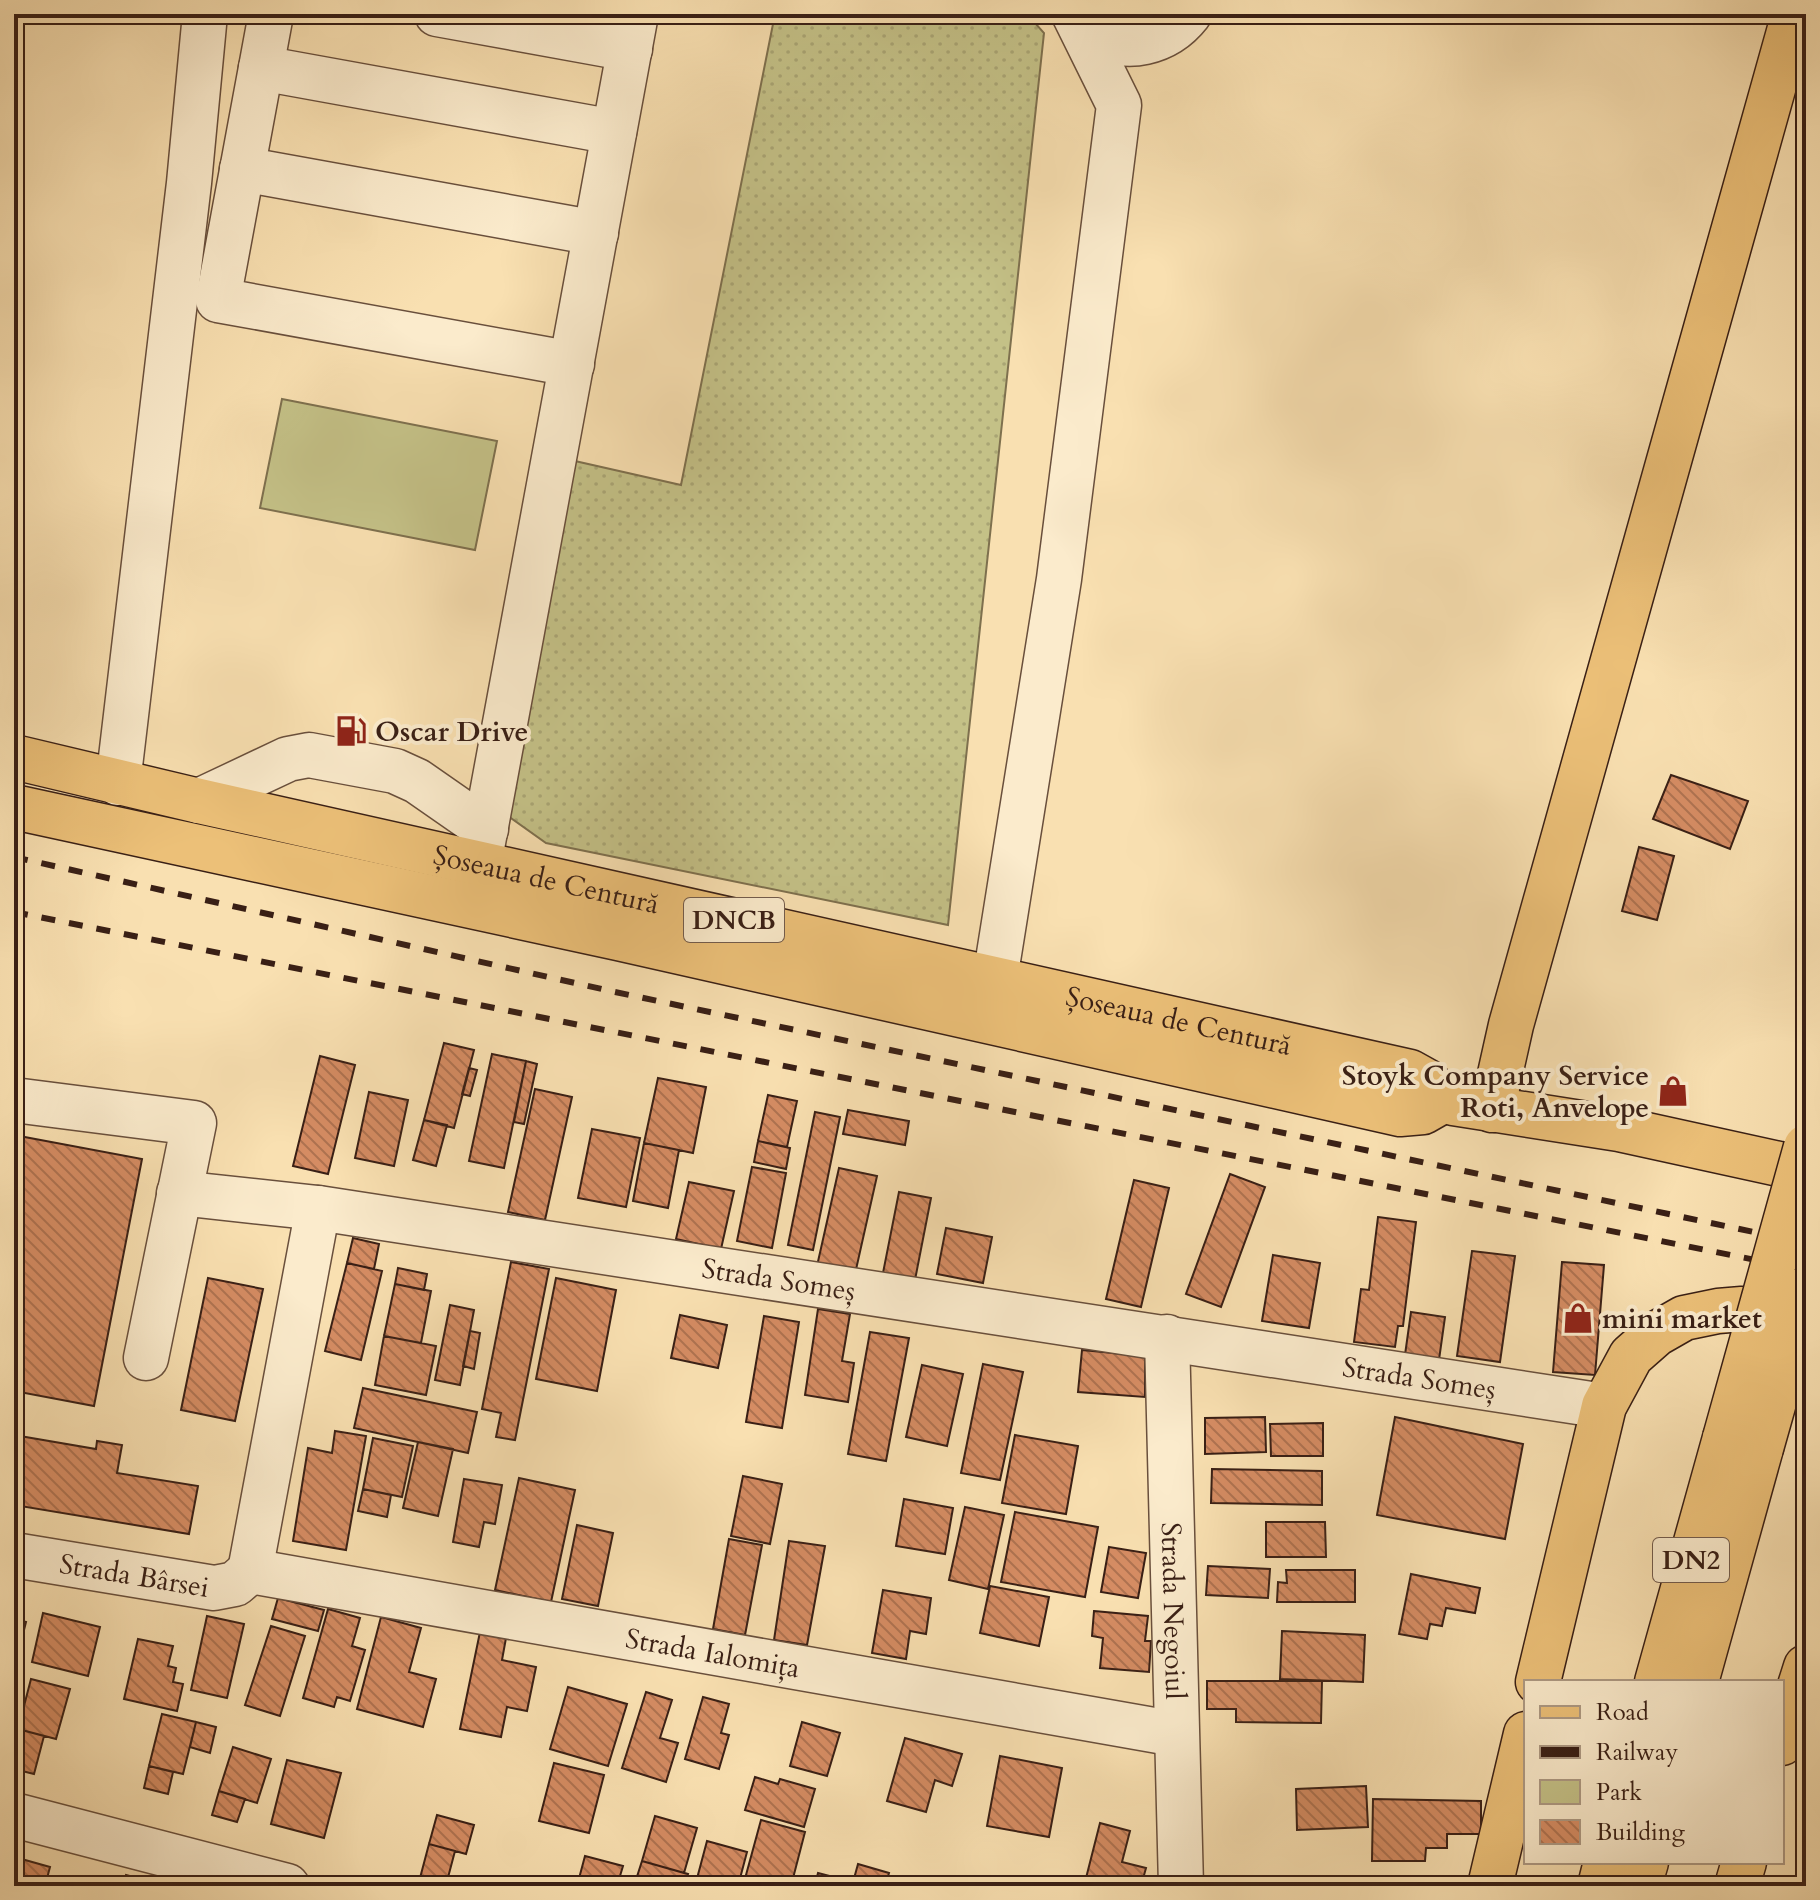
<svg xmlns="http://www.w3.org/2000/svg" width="1820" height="1900" font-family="Cardo,serif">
  <defs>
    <pattern id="grass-dots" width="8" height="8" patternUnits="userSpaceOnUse" patternTransform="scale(2)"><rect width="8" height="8" fill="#c4c187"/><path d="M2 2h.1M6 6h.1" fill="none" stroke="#a9a574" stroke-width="1.8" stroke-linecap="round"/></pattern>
    <pattern id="building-back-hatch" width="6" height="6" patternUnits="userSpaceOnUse" patternTransform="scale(2)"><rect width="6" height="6" fill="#d58c63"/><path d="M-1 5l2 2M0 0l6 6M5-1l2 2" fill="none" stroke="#ae7250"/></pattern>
  </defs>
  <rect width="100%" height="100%" fill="#f9e0b1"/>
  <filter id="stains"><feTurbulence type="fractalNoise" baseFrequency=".0025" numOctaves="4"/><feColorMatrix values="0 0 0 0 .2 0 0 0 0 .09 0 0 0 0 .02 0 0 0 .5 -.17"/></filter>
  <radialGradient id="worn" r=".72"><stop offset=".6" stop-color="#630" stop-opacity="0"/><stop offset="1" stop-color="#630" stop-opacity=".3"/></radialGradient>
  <path fill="url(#grass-dots)" stroke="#7e704e" stroke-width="2" d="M775,14H1027L1044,33L948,925L546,843L498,809L566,459L681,485Z"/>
  <path fill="#c4c187" stroke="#7e704e" stroke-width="2" d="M282,399L497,441L475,550L260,508Z"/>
  <path fill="url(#building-back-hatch)" stroke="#391f15" stroke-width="2" d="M1671,775L1748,801L1730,849L1653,819Z
    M1639,847L1674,856L1657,920L1622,911Z
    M444,1043L474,1050L454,1128L424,1120Z
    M492,1054L526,1061L504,1168L469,1161Z
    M320,1056L355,1065L328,1174L293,1166Z
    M526,1061L537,1064L524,1124L514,1122Z
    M469,1068L477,1070L470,1096L462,1094Z
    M658,1078L706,1087L693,1153L644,1143Z
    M535,1089L572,1097L545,1220L508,1212Z
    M369,1092L408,1100L394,1166L355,1158Z
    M768,1095L797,1101L787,1147L758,1141Z
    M848,1110L909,1121L905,1145L843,1134Z
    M815,1112L840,1117L813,1250L788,1245Z
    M424,1120L447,1125L436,1166L413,1160Z
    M592,1129L640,1138L626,1207L578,1198Z
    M14,1135L142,1159L94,1406L14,1391Z
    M758,1141L790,1148L786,1169L754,1162Z
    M644,1143L679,1150L668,1208L633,1201Z
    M752,1167L786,1173L772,1248L737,1241Z
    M839,1168L877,1176L855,1274L817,1266Z
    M1230,1174L1265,1187L1221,1307L1186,1294Z
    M1134,1180L1169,1188L1141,1307L1106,1299Z
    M689,1182L734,1191L721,1249L676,1239Z
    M899,1192L931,1198L914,1285L882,1278Z
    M1378,1217L1416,1222L1403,1326H1398L1395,1347L1354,1342L1361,1289L1369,1290Z
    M946,1228L992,1237L983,1283L937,1274Z
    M353,1238L379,1244L374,1269L347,1263Z
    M1472,1251L1515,1256L1500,1362L1457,1356Z
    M1273,1255L1320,1263L1309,1328L1262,1321Z
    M511,1262L549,1269L515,1440L496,1437L501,1413L482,1409Z
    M1562,1262L1604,1265L1595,1375L1553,1372Z
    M347,1263L382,1271L361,1360L325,1351Z
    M398,1268L427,1274L424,1290L395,1284Z
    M208,1278L263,1289L235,1421L181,1410Z
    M556,1278L616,1290L597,1391L536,1379Z
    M395,1284L431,1291L421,1343L384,1336Z
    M450,1305L474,1310L460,1385L435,1380Z
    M818,1309L850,1314L842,1361L854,1363L848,1402L805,1395Z
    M1411,1312L1445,1317L1438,1367L1404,1362Z
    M680,1315L727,1325L718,1368L671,1358Z
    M764,1316L799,1322L782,1428L746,1422Z
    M470,1331L480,1333L474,1369L463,1366Z
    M870,1332L909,1338L886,1461L848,1454Z
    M384,1336L436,1346L426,1395L375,1385Z
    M1082,1350L1145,1356V1397L1078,1392Z
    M983,1364L1023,1372L1000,1480L961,1473Z
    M922,1365L963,1374L947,1446L906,1437Z
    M363,1388L477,1412L468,1453L354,1428Z
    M1265,1417L1266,1452L1205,1454V1418Z
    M1395,1417L1523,1444L1505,1539L1377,1515Z
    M1323,1423V1456H1271L1270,1424Z
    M335,1431L366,1436L346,1550L293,1541L308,1448L332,1453Z
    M14,1435L96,1449L97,1441L122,1445L117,1473L198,1486L189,1534L14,1505Z
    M1015,1435L1078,1446L1066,1514L1002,1503Z
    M373,1438L413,1446L402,1497L363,1489Z
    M418,1442L453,1449L438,1516L403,1508Z
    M1212,1469L1322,1471V1505L1211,1503Z
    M743,1476L782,1484L770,1544L731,1536Z
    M519,1478L575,1490L551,1602L495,1590Z
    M464,1479L502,1485L495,1524L484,1522L479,1547L453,1542Z
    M363,1489L391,1495L387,1517L358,1511Z
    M904,1499L953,1508L945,1554L896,1546Z
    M965,1507L1004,1515L988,1589L949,1580Z
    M1015,1512L1098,1527L1085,1597L1001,1582Z
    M1266,1522H1325L1326,1557H1266Z
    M577,1525L613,1533L598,1606L562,1599Z
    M729,1539L762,1545L745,1635L713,1629Z
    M789,1541L825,1546L807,1645L774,1640Z
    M1109,1547L1146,1553L1138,1598L1101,1592Z
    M1208,1566L1270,1569L1268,1598L1206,1595Z
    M1286,1570H1355V1602H1277L1278,1582L1287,1583Z
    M1411,1574L1480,1588L1475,1613L1446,1608L1442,1626L1430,1624L1427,1639L1399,1634Z
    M990,1586L1049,1597L1039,1646L980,1633Z
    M883,1590L931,1598L926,1634L910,1631L906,1659L872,1653Z
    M278,1598L324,1610L318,1631L272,1619Z
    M328,1609L360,1618L352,1646L365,1650L350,1701L337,1697L334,1707L303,1698Z
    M1094,1611L1148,1616L1145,1641H1151L1149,1672L1100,1668L1103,1638L1092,1636Z
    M43,1613L100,1627L88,1676L32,1662Z
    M207,1616L244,1624L227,1698L191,1690Z
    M381,1617L421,1628L409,1672L436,1679L423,1727L357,1709Z
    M14,1619L26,1622L14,1670Z
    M271,1626L305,1636L280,1716L245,1705Z
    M1282,1631L1365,1635L1363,1682L1280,1679Z
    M480,1632L506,1638L502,1660L536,1667L527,1711L507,1707L501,1737L460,1729Z
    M138,1639L173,1646L168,1666L176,1668L173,1682L183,1684L177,1711L124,1699Z
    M31,1679L70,1689L56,1739L18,1729Z
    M1207,1681H1322L1321,1723L1236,1722V1709H1207Z
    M14,1683L22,1684L14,1715Z
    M568,1687L627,1704L608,1766L550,1749Z
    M646,1692L672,1700L660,1738L678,1743L666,1782L622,1768Z
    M703,1697L729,1704L721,1733L729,1735L719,1769L685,1759Z
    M162,1714L196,1722L183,1774L149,1766Z
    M196,1722L216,1727L210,1753L190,1747Z
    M802,1722L840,1733L827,1776L790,1766Z
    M18,1729L44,1736L34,1774L14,1769V1742Z
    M905,1738L962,1754L952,1786L935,1780L926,1812L887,1801Z
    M233,1747L271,1759L257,1803L219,1791Z
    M1000,1756L1062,1768L1049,1837L987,1826Z
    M287,1760L341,1773L324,1838L271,1824Z
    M554,1763L604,1775L589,1833L539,1821Z
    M149,1766L173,1772L168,1794L144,1788Z
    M755,1777L778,1784L780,1779L815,1789L804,1827L745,1810Z
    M1366,1786L1368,1827L1297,1830L1296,1789Z
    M219,1791L245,1799L237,1822L212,1815Z
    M1373,1799L1481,1801V1834H1447V1848H1426L1425,1861H1372Z
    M437,1815L474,1825L466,1854L429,1844Z
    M655,1816L697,1828L684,1873L642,1861Z
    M761,1820L805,1832L791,1886H743Z
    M1100,1823L1130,1831L1122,1862L1146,1868L1141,1886H1084Z
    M707,1841L747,1852L738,1886H695Z
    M429,1844L455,1851L446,1885L420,1878Z
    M585,1856L623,1866L617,1886H577Z
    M18,1858L50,1867L45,1886H14Z
    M642,1861L688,1874L684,1886H634Z
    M858,1864L889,1873L885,1886H852Z
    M818,1873L841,1879L839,1886H802L803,1882L815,1885Z
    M126,1875L159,1884L158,1886H123Z"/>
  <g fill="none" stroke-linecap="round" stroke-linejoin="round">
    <defs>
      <g id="minor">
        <path d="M271,14L218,300L572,364"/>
        <path d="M437,14L630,49"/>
        <path d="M1075,14C1081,20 1087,28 1093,32C1125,55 1167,42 1189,14"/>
        <path d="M261,68L614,132"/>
        <path d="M242,169L596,233"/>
        <path d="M118,783L189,183L205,14"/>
        <path d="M199,801L288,759L309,755L395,771L417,781L486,829"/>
        <path d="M479,864L636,14"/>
        <path d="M995,979L1059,579L1119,105L1074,14"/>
        <path d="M14,1100L194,1123L146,1358"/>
        <path id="s1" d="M179,1193L318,1208L1604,1406"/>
        <path id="s2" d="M1167,1337L1181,1886"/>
        <path id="s3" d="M14,1555L214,1588L235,1584L250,1571"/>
        <path id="s4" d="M250,1571L1176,1734"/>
        <path d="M250,1571L318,1208"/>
        <path d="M14,1815L287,1886"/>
      </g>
      <g id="major">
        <path id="s5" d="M14,757L199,801L1410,1072L1428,1082L1444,1100L1453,1103L1619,1129L1806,1170"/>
        <path d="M14,807L618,938L1400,1114L1423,1112L1444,1100"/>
        <path d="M1492,1110L1511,1025L1794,14"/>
      </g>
      <path id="highway" d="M1538,1682L1604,1406L1631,1356L1656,1334L1684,1318L1718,1311L1742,1309L1796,1327
        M1657,1682L1725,1438
        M1696,1682L1761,1448
        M1782,1743L1806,1667
        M1490,1886L1526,1734
        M1600,1886L1606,1862
        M1639,1886L1646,1862
        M1737,1886L1744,1862"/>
    </defs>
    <use href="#minor" stroke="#694f3c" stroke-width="47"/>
    <use href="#major" stroke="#391f15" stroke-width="47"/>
    <use href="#highway" stroke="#391f15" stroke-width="47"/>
    <use href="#minor" stroke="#fbebcc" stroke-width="44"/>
    <use href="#major" stroke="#ecc078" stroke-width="44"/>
    <use href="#highway" stroke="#ecc078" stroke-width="44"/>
    <path stroke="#391f15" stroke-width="6" stroke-dasharray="14 14" stroke-linecap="butt" d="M14,857L615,992L1806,1243
      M14,912L1806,1270"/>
    <defs>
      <path id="highway-bridge" d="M1725,1438L1806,1147
        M1761,1448L1806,1289"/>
    </defs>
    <use href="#highway-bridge" stroke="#391f15" stroke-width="47" stroke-linecap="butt"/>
    <use href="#highway-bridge" stroke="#ecc078" stroke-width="44"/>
  </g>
  <defs>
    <symbol id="fuel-bare" viewBox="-9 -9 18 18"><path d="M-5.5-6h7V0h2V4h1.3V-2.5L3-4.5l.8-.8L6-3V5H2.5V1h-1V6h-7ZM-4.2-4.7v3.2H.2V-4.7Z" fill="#8f2418" stroke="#fbebcc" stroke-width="2.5" paint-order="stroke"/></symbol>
    <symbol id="shop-bare" viewBox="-9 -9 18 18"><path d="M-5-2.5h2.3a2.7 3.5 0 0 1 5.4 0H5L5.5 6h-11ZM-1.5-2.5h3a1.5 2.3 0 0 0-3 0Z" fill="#8f2418" stroke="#fbebcc" stroke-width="2.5" paint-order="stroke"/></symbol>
  </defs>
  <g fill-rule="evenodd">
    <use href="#fuel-bare" x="329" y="709" width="44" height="44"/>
    <use href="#shop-bare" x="1651" y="1069" width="44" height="44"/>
    <use href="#shop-bare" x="1556" y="1296" width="44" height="44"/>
  </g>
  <g text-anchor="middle" stroke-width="8" stroke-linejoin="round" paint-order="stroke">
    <g fill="#fbebcc" stroke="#735c4c" stroke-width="2">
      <rect x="684" y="898" width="100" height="44" rx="6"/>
      <rect x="1653" y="1538" width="76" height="44" rx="6"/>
    </g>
    <g font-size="26" font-weight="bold" fill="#391f15">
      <text x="734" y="929">DNCB</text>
      <text x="1691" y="1569">DN2</text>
    </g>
    <g font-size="28" font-weight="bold" fill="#391f15" stroke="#fbebcc" text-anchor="start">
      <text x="375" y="741">Oscar Drive</text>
      <text x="1649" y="1085" text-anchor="end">Stoyk Company Service<tspan x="1649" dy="32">Roti, Anvelope</tspan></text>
      <text x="1602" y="1328">mini market</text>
    </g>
    <g font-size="28" fill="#391f15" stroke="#fbebcc">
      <text dy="10" stroke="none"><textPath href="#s5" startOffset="546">Șoseaua de Centură</textPath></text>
      <text dy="10" stroke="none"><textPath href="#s5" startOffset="1194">Șoseaua de Centură</textPath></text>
      <text dy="10" stroke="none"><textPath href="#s1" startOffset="606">Strada Someș</textPath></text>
      <text dy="10" stroke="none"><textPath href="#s1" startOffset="1254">Strada Someș</textPath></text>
      <text dy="10" stroke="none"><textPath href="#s3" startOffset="122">Strada Bârsei</textPath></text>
      <text dy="10" stroke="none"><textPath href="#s2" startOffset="274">Strada Negoiul</textPath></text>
      <text dy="10" stroke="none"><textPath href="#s4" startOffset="470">Strada Ialomița</textPath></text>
    </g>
  </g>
  <rect width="1820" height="1900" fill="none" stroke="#f9e0b1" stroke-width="48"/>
  <rect x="16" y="16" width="1788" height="1868" fill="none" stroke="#391f15" stroke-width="4"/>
  <rect x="24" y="24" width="1772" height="1852" fill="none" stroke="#391f15" stroke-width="2"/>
  <rect x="1524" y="1680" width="260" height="184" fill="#fbebcc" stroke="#ad9983" stroke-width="2"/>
  <rect x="1540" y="1706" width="40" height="12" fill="#ecc078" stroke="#ad9983" stroke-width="2"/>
  <text x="1596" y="1720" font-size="24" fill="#391f15">Road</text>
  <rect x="1540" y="1746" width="40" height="12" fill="#391f15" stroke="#ad9983" stroke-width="2"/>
  <text x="1596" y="1760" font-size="24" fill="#391f15">Railway</text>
  <rect x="1540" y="1780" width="40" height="24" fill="#c4c187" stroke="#ad9983" stroke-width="2"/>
  <text x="1596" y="1800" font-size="24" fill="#391f15">Park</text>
  <rect x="1540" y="1820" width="40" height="24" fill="url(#building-back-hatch)" stroke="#ad9983" stroke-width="2"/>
  <text x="1596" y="1840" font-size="24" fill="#391f15">Building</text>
  <rect width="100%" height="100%" filter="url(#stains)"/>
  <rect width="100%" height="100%" fill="url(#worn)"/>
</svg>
